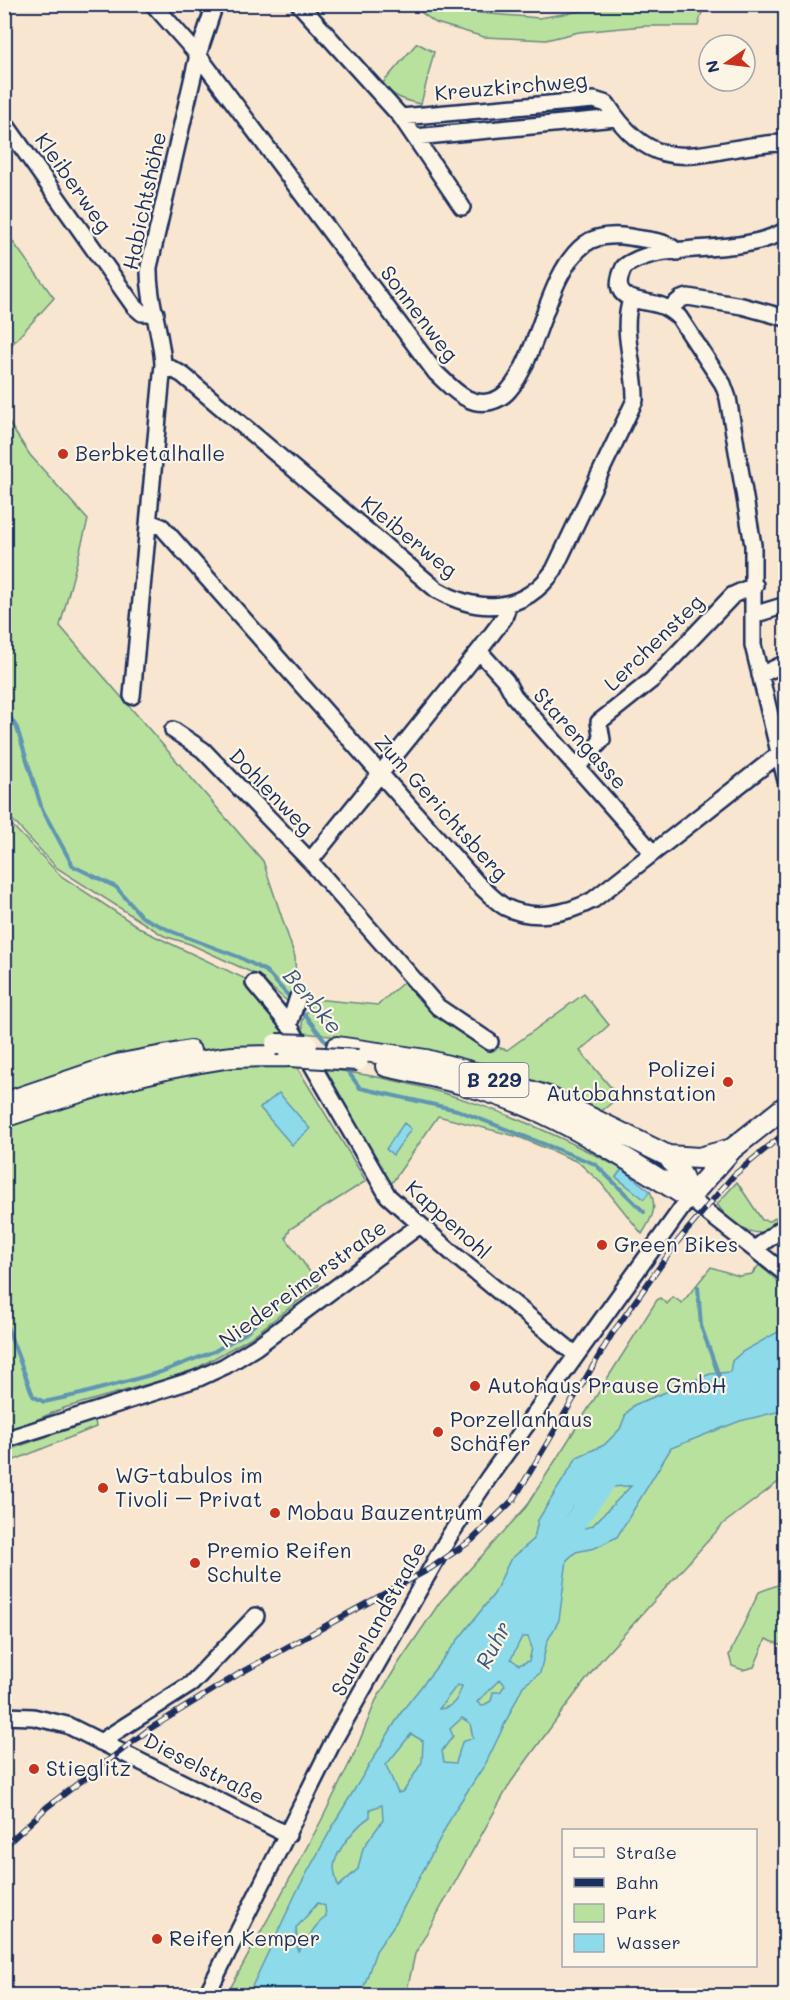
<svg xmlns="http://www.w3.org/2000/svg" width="790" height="2000" font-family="Mali,sans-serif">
  <rect width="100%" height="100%" fill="#f9e6d1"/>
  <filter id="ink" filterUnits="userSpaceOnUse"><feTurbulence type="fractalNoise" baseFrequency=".0167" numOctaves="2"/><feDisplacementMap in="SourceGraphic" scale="12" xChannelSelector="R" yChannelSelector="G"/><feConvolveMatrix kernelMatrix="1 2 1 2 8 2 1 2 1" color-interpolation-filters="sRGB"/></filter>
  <g filter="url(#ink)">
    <path fill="#b9e19e" stroke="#6a887e" stroke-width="1.5" d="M411,5H461L480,13L539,18L618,5H704L698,26H644L579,32L546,40L484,37L436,23Z
      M417,43L434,52L421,104C405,101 394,97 382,84Z
      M5,231L54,298L5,352H4Z
      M5,417L30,455L88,520L60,626L263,861L295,957L296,987L287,1001L255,974L190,944L164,936L57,868L5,812Z
      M4,817L61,876L146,932L254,983L286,1032L277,1034L366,1181L290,1229L286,1238L319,1285L250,1338L190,1372L64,1408L5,1433Z
      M407,979L474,1040L507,1050L584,994L609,1025L580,1051L619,1097L599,1113C581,1104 563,1094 545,1086C470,1053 385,1042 304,1033L302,1021L314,999L378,1005Z
      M326,1069C434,1082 526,1117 622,1169L616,1177L644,1198L650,1191C658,1209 652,1218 642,1234L601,1183L578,1162L519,1137L438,1116L389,1187Z
      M737,1182L762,1220L770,1221L785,1212V1219C779,1223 772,1230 765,1232C748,1237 725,1217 717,1204Z
      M759,1265L785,1287V1477L723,1524L601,1660L567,1705L511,1782L415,1954L406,1995L226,1996L321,1821L356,1750L376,1700L398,1664L440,1602L526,1507L657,1300L660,1298L667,1304L673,1297L682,1303L711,1267L739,1276L752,1274Z
      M95,1420L96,1427L5,1464V1451Z
      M785,1582V1647L766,1639L754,1667L743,1670L732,1666L729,1655L759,1592Z"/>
    <path fill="#8ddbea" stroke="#5f96b2" stroke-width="1.5" fill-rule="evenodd" d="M279,1093L310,1129L292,1145L260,1108Z
      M404,1123L411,1129L393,1155L386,1149Z
      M622,1169L650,1191L644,1199L616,1177Z
      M785,1328V1410L740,1421L671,1448L617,1537L595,1548L576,1552L567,1560L559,1620L547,1642L540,1673L523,1686L486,1763L455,1810L396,1922L376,1951L361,1995H248L297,1891L339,1815L402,1711L494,1594L510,1560L534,1539L538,1520L577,1457L604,1445L620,1429L626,1414L634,1405L710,1374L730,1372L732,1361L742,1352ZM631,1486L592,1526L556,1535C578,1494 586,1487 631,1486ZM522,1637H528L532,1648L529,1661L519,1665L511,1659ZM500,1679L505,1685L500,1692H493L491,1701L482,1706L477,1702ZM457,1685L462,1686C458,1699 453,1708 439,1709ZM462,1718L470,1723L473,1738L462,1742L456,1763L444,1762L442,1751L453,1736L450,1729ZM411,1734L423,1741L422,1762L404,1791L398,1793L386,1765ZM382,1805L383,1820L363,1848L358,1869L338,1887C337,1881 334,1873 334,1867C335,1851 357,1825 370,1817V1809ZM318,1903L325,1906L326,1917C309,1929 312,1938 298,1951L296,1928Z"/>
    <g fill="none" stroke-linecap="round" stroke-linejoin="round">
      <path stroke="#5f96b2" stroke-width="4" d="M4,707L17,728L42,809L73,866L116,887L142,917L173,932L239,957L266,971L293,1001
        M300,1009L331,1048
        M344,1066L360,1088L457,1110L595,1164L644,1212
        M698,1287L701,1326L719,1376
        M4,1319L33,1396L44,1402L81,1394L161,1372L215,1351L244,1334L290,1292"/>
      <path stroke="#8ddbea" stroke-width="22" d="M550,1557L609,1475L620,1468"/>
      <defs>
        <path id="minor" d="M153,4L198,55L436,373C446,382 455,393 468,399C482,406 499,402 509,390C539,356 547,272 585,244C598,234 616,235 630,237C644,240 668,240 677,252
          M299,4L401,117L462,207
          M401,117L594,100L607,104C661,189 708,143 786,143
          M4,122L134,306L142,313H156
          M415,137L616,118
          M786,230C741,258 658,239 624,267C607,302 639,299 659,305C667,307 672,312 679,317L723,384L728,398L753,545V645L786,781
          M669,309L681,299L688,297L742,306L786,318
          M163,364L183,375L437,590C479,614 524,613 554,570L635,400C636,367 620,332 631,300
          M149,522L162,527L476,882C485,890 495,901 505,907C533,921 567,914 593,900L779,754
          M753,615L786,605
          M479,651L506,681L514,696L653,853
          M760,675L786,663
          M132,696L163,364C161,331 148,300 149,267L198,55L215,4
          M173,730L203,750L310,861L438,1007L490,1042
          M577,767L602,740L599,722L653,679L733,595L755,585
          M310,861L479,651L504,618L508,606
          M254,983L289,1025L388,1196L452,1253L576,1355
          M289,1025L298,997
          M755,1249L786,1225
          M4,1440L199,1378L225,1366L256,1347L420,1225
          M4,1716L33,1717L67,1725L288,1835
          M100,1742L191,1684L256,1616
          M206,1996L334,1740L450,1535L489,1477L689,1198L786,1274"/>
        <path id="major" d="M337,1047L426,1060L478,1074L548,1097L668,1156L699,1158L732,1149
          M386,1066C438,1077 495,1090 543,1113C594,1137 641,1168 689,1198
          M4,1103L116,1065L190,1051
          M4,1117C76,1092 148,1069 224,1058C245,1055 267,1057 289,1056
          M668,1156L682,1176L689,1198
          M689,1198L732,1149L786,1106"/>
      </defs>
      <use href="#minor" stroke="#1b2f5e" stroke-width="20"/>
      <use href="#major" stroke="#1b2f5e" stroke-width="24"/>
      <use href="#minor" stroke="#fcf5e5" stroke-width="15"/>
      <use href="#major" stroke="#fcf5e5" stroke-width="20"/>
      <defs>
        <path id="rail" d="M4,1847L47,1807L151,1728L242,1672L431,1568L472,1540L514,1499L612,1334L678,1241L734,1175L786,1132"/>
      </defs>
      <use href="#rail" stroke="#1b2f5e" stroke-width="6"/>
      <use href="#rail" stroke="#fcf5e5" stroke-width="4" stroke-dasharray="11" stroke-linecap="butt"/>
      <defs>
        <path id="major-bridge" d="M276,1044L307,1045
          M289,1056L358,1060"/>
      </defs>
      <use href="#major-bridge" stroke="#1b2f5e" stroke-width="24" stroke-linecap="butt"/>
      <use href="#major-bridge" stroke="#fcf5e5" stroke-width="20"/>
    </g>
  </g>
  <g fill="#c8321e" stroke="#fcf5e5" stroke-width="2">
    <circle cx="63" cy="454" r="6"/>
    <circle cx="728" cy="1082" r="6"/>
    <circle cx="602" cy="1245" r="6"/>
    <circle cx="475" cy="1386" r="6"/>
    <circle cx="438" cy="1432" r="6"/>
    <circle cx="103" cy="1488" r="6"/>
    <circle cx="275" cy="1513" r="6"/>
    <circle cx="195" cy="1563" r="6"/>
    <circle cx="34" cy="1769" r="6"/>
    <circle cx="157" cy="1939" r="6"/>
  </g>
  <g text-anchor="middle" stroke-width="4.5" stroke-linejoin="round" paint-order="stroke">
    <rect fill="#fcf5e5" stroke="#5e6a86" stroke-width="1.5" x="459.5" y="1063" width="69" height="34" rx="4.5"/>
    <g font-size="20" font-weight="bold" fill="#1b2f5e">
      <text x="494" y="1087">B 229</text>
    </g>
    <g font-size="21" fill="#1b2f5e" stroke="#fcf5e5">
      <text transform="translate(511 87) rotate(-5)" y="7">Kreuzkirchweg</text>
      <text transform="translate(73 183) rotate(55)" y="7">Kleiberweg</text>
      <text transform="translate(145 201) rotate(-78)" y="7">Habichtshöhe</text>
      <text transform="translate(419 314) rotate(53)" y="7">Sonnenweg</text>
      <text transform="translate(409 537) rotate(39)" y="7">Kleiberweg</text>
      <text transform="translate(654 643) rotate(-44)" y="7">Lerchensteg</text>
      <text transform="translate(580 739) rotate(48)" y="7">Starengasse</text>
      <text transform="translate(271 792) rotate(46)" y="7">Dohlenweg</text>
      <text transform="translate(441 808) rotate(48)" y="7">Zum Gerichtsberg</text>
      <text transform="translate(448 1220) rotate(42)" y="7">Kappenohl</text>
      <text transform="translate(303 1284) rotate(-36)" y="7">Niedereimerstraße</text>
      <text transform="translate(379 1619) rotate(-61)" y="7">Sauerlandstraße</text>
      <text transform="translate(204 1769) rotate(27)" y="7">Dieselstraße</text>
    </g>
    <g font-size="21" fill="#1b2f5e" stroke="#fcf5e5" text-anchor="start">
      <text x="75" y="461">Berbketalhalle</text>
      <text x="716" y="1077" text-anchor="end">Polizei<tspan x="716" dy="24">Autobahnstation</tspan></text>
      <text x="614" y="1252">Green Bikes</text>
      <text x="487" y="1393">Autohaus Prause GmbH</text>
      <text x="450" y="1427">Porzellanhaus<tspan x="450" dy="24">Schäfer</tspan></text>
      <text x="115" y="1483">WG-tabulos im<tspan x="115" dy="24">Tivoli – Privat</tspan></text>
      <text x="287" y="1520">Mobau Bauzentrum</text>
      <text x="207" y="1558">Premio Reifen<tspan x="207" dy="24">Schulte</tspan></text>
      <text x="46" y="1776">Stieglitz</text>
      <text x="169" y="1946">Reifen Kemper</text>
    </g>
    <g font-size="22" font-style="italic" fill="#385a81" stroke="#fcf5e5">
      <text transform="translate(313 1001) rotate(50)" y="8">Berbke</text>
      <text transform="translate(493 1645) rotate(-62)" y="8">Ruhr</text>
    </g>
  </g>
  <rect width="790" height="2000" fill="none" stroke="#fcf5e5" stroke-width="24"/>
  <rect x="12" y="12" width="766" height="1976" fill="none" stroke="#1b2f5e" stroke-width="2" filter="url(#ink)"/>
  <rect x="562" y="1829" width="195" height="138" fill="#fcf5e5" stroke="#a2a6af" stroke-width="1.5"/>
  <rect x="574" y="1848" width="30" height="9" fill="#fcf5e5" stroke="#a2a6af" stroke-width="1.5"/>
  <text x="616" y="1859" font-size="18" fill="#1b2f5e">Straße</text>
  <rect x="574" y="1878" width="30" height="9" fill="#1b2f5e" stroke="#a2a6af" stroke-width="1.5"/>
  <text x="616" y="1889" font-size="18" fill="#1b2f5e">Bahn</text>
  <rect x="574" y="1904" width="30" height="18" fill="#b9e19e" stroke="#a2a6af" stroke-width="1.5"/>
  <text x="616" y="1919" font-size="18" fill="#1b2f5e">Park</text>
  <rect x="574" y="1934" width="30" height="18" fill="#8ddbea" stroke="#a2a6af" stroke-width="1.5"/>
  <text x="616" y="1949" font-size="18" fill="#1b2f5e">Wasser</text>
  <g transform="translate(727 63) rotate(256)"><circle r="28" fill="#fcf5e5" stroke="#a2a6af" stroke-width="1.5"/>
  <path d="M0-4.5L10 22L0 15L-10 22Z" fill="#c8321e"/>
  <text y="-9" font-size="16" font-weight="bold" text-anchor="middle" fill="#1b2f5e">N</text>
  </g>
</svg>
